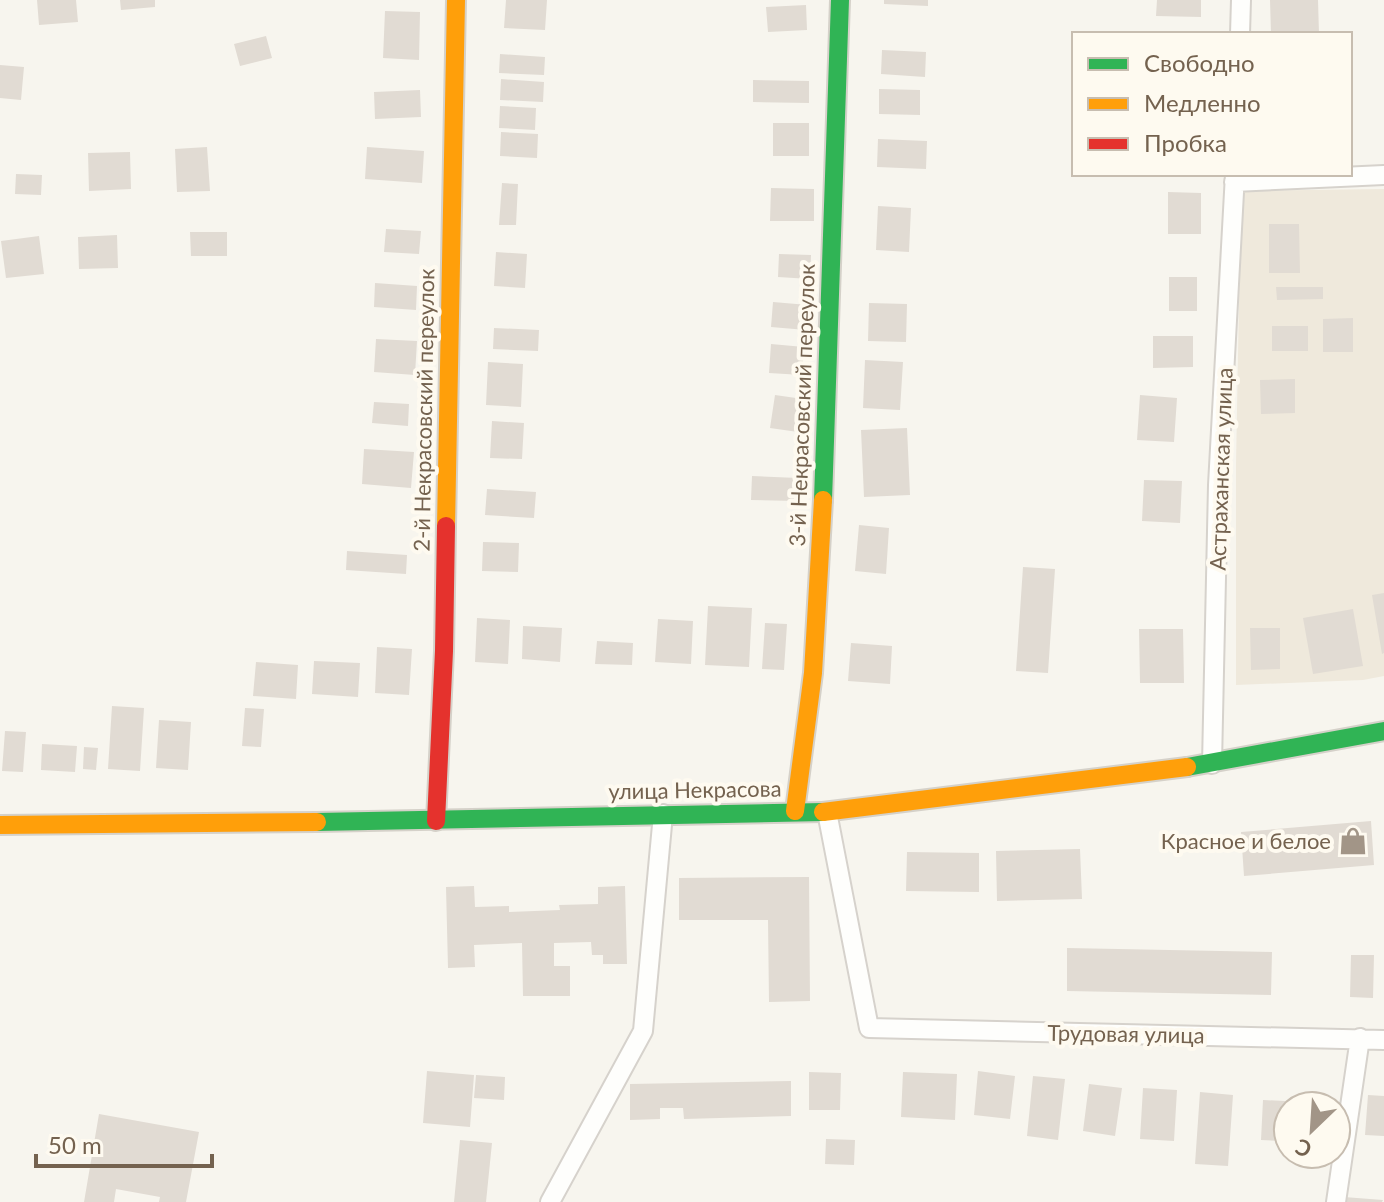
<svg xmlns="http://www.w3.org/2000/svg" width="1384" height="1202" font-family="Lato,sans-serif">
  <rect width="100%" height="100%" fill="#f7f5ee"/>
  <path fill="#efe9dc" d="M1384,189V676L1363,680L1236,685V465L1241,191Z"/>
  <path fill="#e1dbd3" d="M37,0H76L78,22L39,25Z
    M120,0H155V7L121,10Z
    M506,0H547L545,30L504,28Z
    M884,0H928V6L884,4Z
    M1157,0H1201V17L1156,16Z
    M1270,0H1318L1319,34H1271Z
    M806,5L807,30L768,32L766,7Z
    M385,11L420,12L419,60L383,58Z
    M266,36L272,58L240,66L234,44Z
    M882,50L926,52L925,77L881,74Z
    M500,54L545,57L544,75L499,73Z
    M0,65L24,67L21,100L0,98Z
    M501,79L544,82L543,102L500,100Z
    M753,80L809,81V103L753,102Z
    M879,89L920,90V115L879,114Z
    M420,90L421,117L375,119L374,92Z
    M500,106L536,108L535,130L499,128Z
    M773,123H809V156H773Z
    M501,132L538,134L537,158L500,156Z
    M878,139L927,141L926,169L877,167Z
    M207,147L210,191L177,192L175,149Z
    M367,147L424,151L422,183L365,179Z
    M130,152L131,189L89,191L88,153Z
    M16,174L42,175L41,195L15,194Z
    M502,183L518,184L516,225H499Z
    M771,188L814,189V221H770Z
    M1168,192L1201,193V234H1168Z
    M878,206L911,208L909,252L876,250Z
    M1269,224H1299L1300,273H1269Z
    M386,229L421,231L419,254L384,252Z
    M190,232H227V256H191Z
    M117,235L118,268L79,269L78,237Z
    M39,236L44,274L6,278L1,241Z
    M496,252L527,254L525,288L494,286Z
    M779,254L811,255L810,279L778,277Z
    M1169,277H1197V311H1169Z
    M375,283L417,286L416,310L374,307Z
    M1276,287H1323V299L1277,300Z
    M773,302L808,305L806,330L771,327Z
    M869,303L907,304L906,342L868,341Z
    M1353,318V352H1323V319Z
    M1272,326H1308V351H1272Z
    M494,328L539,330L538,351L493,349Z
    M1153,336H1193V367L1153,368Z
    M376,339L417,341L415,375L374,372Z
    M771,344L804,347L802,375L769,373Z
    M865,360L903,362L900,410L863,408Z
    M488,362L523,364L521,407L486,405Z
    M1295,379V413L1261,414L1260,380Z
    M775,395L803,399L798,432L770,428Z
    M1140,395L1177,398L1174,442L1137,440Z
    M374,402L409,404L408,426L372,423Z
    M492,421L524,423L522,459L490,458Z
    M907,428L910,495L864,497L861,430Z
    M364,449L414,452L411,488L362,484Z
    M752,476L798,478L797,501L751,500Z
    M1144,480L1182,481L1180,523L1142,521Z
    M487,489L536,492L534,518L485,515Z
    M859,525L889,528L886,574L855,571Z
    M483,542L519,543L518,572L482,571Z
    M347,551L407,555L406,574L346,570Z
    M1023,567L1055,569L1048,673L1016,671Z
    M1384,593V653L1382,654L1372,595Z
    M708,606L752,608L749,667L705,665Z
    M1353,609L1363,666L1313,674L1303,618Z
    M477,618L510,620L508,664L475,662Z
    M658,619L693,621L691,664L655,662Z
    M765,623L787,624L784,670L762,669Z
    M523,626L562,628L560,662L522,659Z
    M1250,628H1280V669L1251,670Z
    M1139,629H1183L1184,683H1140Z
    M597,641L633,643L632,665L595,664Z
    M851,643L892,646L890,684L848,681Z
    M377,647L412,649L409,695L375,693Z
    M314,661L360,663L358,697L312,694Z
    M256,662L298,665L296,699L253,696Z
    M112,706L144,708L140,771L108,769Z
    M245,708L264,709L261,747L242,746Z
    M159,720L191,722L188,770L156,768Z
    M5,731L26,732L23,772L2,771Z
    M42,744L77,746L75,772L41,770Z
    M84,747L98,748L96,770L83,769Z
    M1371,821L1374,865L1244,876L1241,832Z
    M1080,849L1082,899L997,901L996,851Z
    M907,852L979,853V892L906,891Z
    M809,877L810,1001L769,1002L768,920H679V878Z
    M474,886L475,907L509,906V912L560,910L559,905L598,904V887L625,886L627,964H603V955H592L591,942L554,943V966H570V996H523L522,943L474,945L475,967L448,968L446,887Z
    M1067,948L1272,952L1271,995L1067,991Z
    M1351,955H1374L1373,998L1350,997Z
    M427,1071L474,1075L470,1127L423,1123Z
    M978,1071L1015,1076L1010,1119L974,1115Z
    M809,1072L841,1073L840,1110H809Z
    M903,1072L957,1074L955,1120L901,1117Z
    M476,1075L505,1077L504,1100L474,1098Z
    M1033,1076L1065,1079L1058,1140L1027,1136Z
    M791,1081V1116L684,1119L683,1108H660V1119L630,1120V1084Z
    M1089,1084L1122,1088L1115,1136L1083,1131Z
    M1143,1088L1177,1090L1174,1141L1140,1139Z
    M1200,1092L1233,1095L1228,1166L1195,1164Z
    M1368,1095L1384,1096V1136L1365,1135Z
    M1303,1099L1341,1102L1339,1135L1336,1134V1106H1303Z
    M1263,1100L1285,1101L1284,1141L1261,1140Z
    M99,1114L199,1132L186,1202H159L160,1197L116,1189L114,1202H84Z
    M826,1139L855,1140L854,1165L825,1164Z
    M460,1140L492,1143L486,1202H454Z
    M1344,1197L1383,1200L1382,1202H1344Z"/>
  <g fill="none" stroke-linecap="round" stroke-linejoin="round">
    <defs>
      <path id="street" d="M1240,34L1241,0
        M1234,182L1384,175
        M1212,764L1218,485L1235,174
        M827,812L869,1028L1384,1040
        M550,1202L643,1031L663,814
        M1336,1202L1360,1038"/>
      <path id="fast" d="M823,500L840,0
        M1187,767L1384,731
        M317,822L823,812"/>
      <path id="slow" d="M446,526L456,0
        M795,811L813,673L823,500
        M823,812L1187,767
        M0,825L317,822"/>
      <path id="jam" d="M436,821L444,651L446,526"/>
    </defs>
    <use href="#street" stroke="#d6d2cc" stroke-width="22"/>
    <use href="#fast" stroke="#d5d1c9" stroke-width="22"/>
    <use href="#slow" stroke="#d5d1c9" stroke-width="22"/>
    <use href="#jam" stroke="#d5d1c9" stroke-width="22"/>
    <use href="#street" stroke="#fefefc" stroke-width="18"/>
    <use href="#fast" stroke="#30b455" stroke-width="18"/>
    <use href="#slow" stroke="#ff9f0a" stroke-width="18"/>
    <use href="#jam" stroke="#e5322d" stroke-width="18"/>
  </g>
  <defs>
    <symbol id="shop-bare" viewBox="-9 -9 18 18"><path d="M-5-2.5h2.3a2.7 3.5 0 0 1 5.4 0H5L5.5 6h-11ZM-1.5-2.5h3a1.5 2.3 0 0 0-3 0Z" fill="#a29587" stroke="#fefaf0" stroke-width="2.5" paint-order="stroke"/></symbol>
  </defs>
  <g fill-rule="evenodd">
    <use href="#shop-bare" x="1333" y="821" width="40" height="40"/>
  </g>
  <g text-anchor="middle" stroke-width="8" stroke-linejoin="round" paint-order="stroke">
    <g font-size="22" fill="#74624f" stroke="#fefaf0">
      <text transform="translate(802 405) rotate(-88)" y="8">3-й Некрасовский переулок</text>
      <text transform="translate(424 410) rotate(-89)" y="8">2-й Некрасовский переулок</text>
      <text transform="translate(1221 469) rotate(-88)" y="8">Астраханская улица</text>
      <text transform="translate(695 790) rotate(-1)" y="8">улица Некрасова</text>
      <text transform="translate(1126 1034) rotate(1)" y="8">Трудовая улица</text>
    </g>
    <g font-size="22" fill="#74624f" stroke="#fefaf0" text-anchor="end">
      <text x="1331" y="849">Красное и белое</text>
    </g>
  </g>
  <rect x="1072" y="32" width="280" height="144" fill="#fefaf0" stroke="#c7bdb0" stroke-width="2"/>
  <rect x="1088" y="58" width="40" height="12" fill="#30b455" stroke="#c7bdb0" stroke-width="2"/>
  <text x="1144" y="72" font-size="24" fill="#74624f">Свободно</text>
  <rect x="1088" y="98" width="40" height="12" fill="#ff9f0a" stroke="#c7bdb0" stroke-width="2"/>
  <text x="1144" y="112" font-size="24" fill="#74624f">Медленно</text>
  <rect x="1088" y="138" width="40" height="12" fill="#e5322d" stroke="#c7bdb0" stroke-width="2"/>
  <text x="1144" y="152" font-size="24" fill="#74624f">Пробка</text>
  <g transform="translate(1312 1130) rotate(205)"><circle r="38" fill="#fefaf0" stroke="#c7bdb0" stroke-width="2"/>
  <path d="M0-6L14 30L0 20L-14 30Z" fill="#a29587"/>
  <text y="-12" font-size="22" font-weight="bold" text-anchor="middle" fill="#74624f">С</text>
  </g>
  <path d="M36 1154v12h176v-12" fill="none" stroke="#74624f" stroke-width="4"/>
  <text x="48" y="1154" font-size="24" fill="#74624f" stroke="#fefaf0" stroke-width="6" paint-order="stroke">50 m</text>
</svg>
